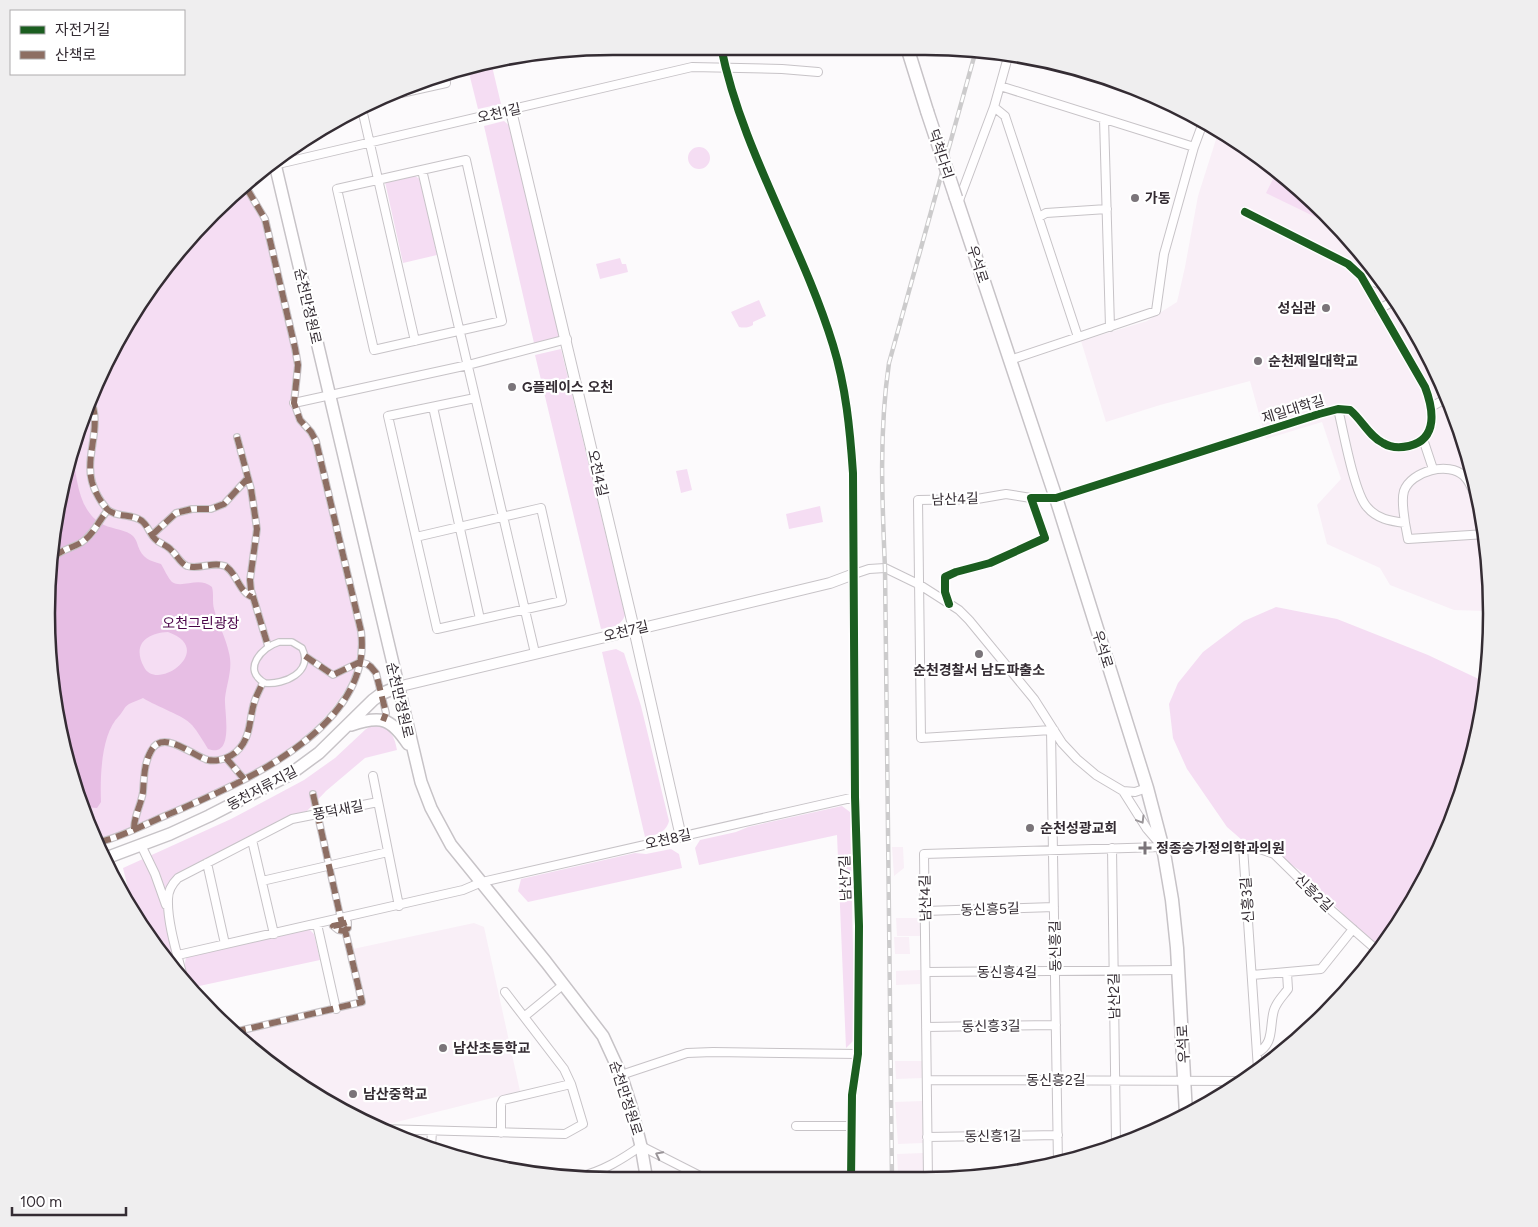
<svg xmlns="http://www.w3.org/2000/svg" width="1538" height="1227" font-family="Figtree,'Noto Sans KR',sans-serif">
  <rect width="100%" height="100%" fill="#fcfafc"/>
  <path fill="#f9eff7" d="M1219,130L1298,187L1374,268L1416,330L1462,431L1487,540L1490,621L1483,611L1454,610L1390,585L1380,568L1327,544L1317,505L1341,479L1322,422L1266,439L1250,381L1160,405L1106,422L1081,341L1147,321L1177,302L1185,267L1198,196Z
    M892,847H903L904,868L894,876Z
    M896,918H920V936H897Z
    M474,923L484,927L520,1091L377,1127L268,1064L237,1034L365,1005L353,949Z
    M894,937H909L910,954H895Z
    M920,970V984L896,985V971Z
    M895,1061H923V1078L896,1079Z
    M922,1101L923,1143L898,1144L895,1102Z
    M923,1153V1180H908L907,1172H898L897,1154Z"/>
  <path fill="#f5ddf3" d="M491,62L501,104L478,109L467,65Z
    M504,121L512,128L560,337L534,343L484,126Z
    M688 158a11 11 0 1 1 22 0a11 11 0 1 1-22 0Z
    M1277,171L1298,187L1336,227L1266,193Z
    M413,175L420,179L437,255L403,263L385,182Z
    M244,188L261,214L295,356V368L291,391L295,412L313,440L359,632C358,650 357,667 349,683C309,762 184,805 107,837L98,839L66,760L46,613L66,466L122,330L213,212Z
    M620,258L622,264H626L628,272L600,279L596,264Z
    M759,300L766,316L753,322V325C748,328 744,328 739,327L731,312Z
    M561,349L625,615C621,627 611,627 601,629L535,355Z
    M687,469L692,490L681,493L676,471Z
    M820,506L823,522L789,529L786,514Z
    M1276,607L1337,619L1428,655L1485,682L1472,761L1433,865L1381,949L1355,927L1304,873L1274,854L1250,847L1227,827L1187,769L1173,738L1169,704L1178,683L1203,652L1244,621Z
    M616,649L624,653L641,706L669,821C666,833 656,835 645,837L602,652Z
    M373,725C389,724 395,737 397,750L365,758L326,791L307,811L182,872L174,879L166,920L179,976L134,913L123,868L231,819L304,780L335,758L366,729Z
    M842,806L850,812L855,1039L846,1048L837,835L699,865L695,848L700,840L736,832L748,827Z
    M671,849L679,854L682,868L528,902L518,891L521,879L635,853L646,854Z
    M309,929L314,934L320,960L190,988C187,978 182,965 187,956Z"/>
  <path fill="#e7bee4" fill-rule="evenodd" d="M72,450C77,476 77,512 104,525C113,529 127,530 133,536C136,539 137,543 138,546C142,558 150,561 161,564C164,569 168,578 172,582C182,589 199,576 212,587C214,594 212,602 214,609C218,624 226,638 229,653C233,669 227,682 225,698C224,711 235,759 208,749C203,741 198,732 192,725C183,715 157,707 143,698C139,700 133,702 129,704C124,707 123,712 119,716C101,734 100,777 101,802L97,808L85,807L73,779V761L65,752L46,612L66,466ZM168,632C217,649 157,693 144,667C132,645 146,633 168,632Z"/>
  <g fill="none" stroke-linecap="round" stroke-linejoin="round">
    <defs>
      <path id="pedestrian" d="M92,403C101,430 85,456 92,482C95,492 100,501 107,509C116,518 131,513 142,521C148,526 150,534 155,539C160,544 167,545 171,550C177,555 180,563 187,566C200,570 212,561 225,566C237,573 239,592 252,597
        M237,437L251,489L257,529L250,580L251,590L268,646
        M152,535L176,513L192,509H211L224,504L248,478
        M54,557C62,549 73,548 82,542C94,534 99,520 108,510
        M279,642H292L302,648C314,672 284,685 265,683C241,670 262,647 279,642Z
        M305,656L333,675L360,662L367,664L371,667L376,673L386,713L383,721
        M226,758L244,779
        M313,794L342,924L348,922V928L344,931L338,930L333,926L342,924
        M134,829C134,816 141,805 143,792C144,779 144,763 151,751C163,728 192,756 208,760C218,762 229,758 236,752C251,739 249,720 254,703C256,696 260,689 263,682
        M99,842C125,836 149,822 174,812C243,782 374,727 361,631L316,441L311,432L300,420L294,403L298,365L295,348L265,219L246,187
        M234,1032L362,1002L345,930"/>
      <path id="minor" d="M721,47C742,151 802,244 833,345C846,387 850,430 853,473L855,797L859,926L858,1054L852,1095L851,1180
        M1000,86L1194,147
        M401,93L446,83L444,75
        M994,107L1005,116L1078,337
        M362,109L415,341
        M1104,119L1110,327
        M466,160L502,321L374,350L337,189Z
        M274,165L692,67L782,69L818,72
        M422,170L535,653
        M958,203L994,107L1008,57
        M1039,217L1046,213L1107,209
        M1361,276L1388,288
        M1379,309L1396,300
        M1010,360L1156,311L1164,254L1194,147L1204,120
        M294,403L468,365L567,339
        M433,407L480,619
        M1431,407L1447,398
        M1338,409C1343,429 1354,493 1367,507C1377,519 1390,521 1405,523L1408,539L1486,534
        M1423,439L1433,469
        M1031,498L1006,494L977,499L918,500L921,738L1051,730
        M1405,523C1404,513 1401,501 1404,491C1411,471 1449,461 1464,476C1475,486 1481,519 1486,534
        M416,537L541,508L562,601L437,629L388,416L475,398
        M854,574L869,569L885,568L920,585L959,610L969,620L1034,699L1062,743L1077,759L1096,775L1123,791L1135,792L1147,788
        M949,604L945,592V577L956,572L990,563L1045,538L1031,498H1056L1319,414L1338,409L1350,410C1362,420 1369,436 1383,443C1391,448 1400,448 1409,446C1439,439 1433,408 1425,387L1361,276L1348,264L1245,212
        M1054,730H1051L1058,1164
        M373,776L399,906
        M1123,791L1147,829L1159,843
        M252,840L274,934
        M141,845L155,874L166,905
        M1243,847L1257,848L1274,854L1331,910L1379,952
        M1112,848L1116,1143
        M207,863L225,944
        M262,881L388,852
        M925,911L1054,907
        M317,924L336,1009
        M178,955L463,890L482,882L855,797
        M926,972L1179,970
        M1252,975L1321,969L1353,929
        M185,985C179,960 167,924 168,899C168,891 172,884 178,878L292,819L378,802
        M525,1016L564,984
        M926,1027L1056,1025
        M1257,1053C1275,1043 1269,1027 1274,1010C1277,1001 1283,996 1288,989L1287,973
        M621,1075L687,1053L713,1052L858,1054
        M927,1080L1241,1081
        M796,1126H851
        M381,1129L565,1134L583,1124L571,1084L564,1069L505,992
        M501,1133V1104L503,1100L571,1084
        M927,1137L1058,1135
        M431,1148L432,1131
        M579,1177C603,1171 621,1160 641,1146L708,1180
        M928,1180L924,854L1162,847H1243L1258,1069"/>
      <path id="tertiary" d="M511,111L634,629L681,837
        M397,687L830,583L854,574"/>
      <path id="secondary" d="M275,164L421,782L431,808L451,845L546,962L603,1036L621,1075L631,1106L641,1146L647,1181
        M351,725C381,715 391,718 408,744
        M106,858L170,834L209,816L289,775L319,753L373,700L381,694L397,687"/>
      <path id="primary" d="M907,47L927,111
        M956,198L1056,498L1147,788L1164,853L1172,900L1177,948L1186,1114"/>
    </defs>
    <use href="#pedestrian" stroke="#c7c3c7" stroke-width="8"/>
    <use href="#minor" stroke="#c7c3c7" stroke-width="10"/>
    <use href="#tertiary" stroke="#c7c3c7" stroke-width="12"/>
    <use href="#secondary" stroke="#c7c3c7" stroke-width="14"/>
    <use href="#primary" stroke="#c7c3c7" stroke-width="15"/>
    <use href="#pedestrian" stroke="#fffeff" stroke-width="5.5"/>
    <use href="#minor" stroke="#fffeff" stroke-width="8"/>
    <use href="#tertiary" stroke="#fffeff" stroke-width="10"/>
    <use href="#secondary" stroke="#fffeff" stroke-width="11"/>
    <use href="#primary" stroke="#fffeff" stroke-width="12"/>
    <defs>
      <path id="rail" d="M892,1180L885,568C882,500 879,431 889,363L976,50"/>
    </defs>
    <use href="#rail" stroke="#cccbcc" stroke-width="4.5"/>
    <use href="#rail" stroke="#fff" stroke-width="2.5" stroke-dasharray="8" stroke-linecap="butt"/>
    <defs>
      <path id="primary-bridge" d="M927,111L956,198"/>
    </defs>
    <use href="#primary-bridge" stroke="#c7c3c7" stroke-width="15" stroke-linecap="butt"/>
    <use href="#primary-bridge" stroke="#fffeff" stroke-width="12"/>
    <path stroke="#8d6e63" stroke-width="6" stroke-dasharray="12 6" stroke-linecap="butt" d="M92,403C101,430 85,456 92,482C95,492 100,501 107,509C116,518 131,513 142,521C148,526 150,534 155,539C160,544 167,545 171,550C177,555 180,563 187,566C200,570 212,561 225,566C237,573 239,592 252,597
      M237,437L251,489L257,529L250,580L251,590L268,646
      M152,535L176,513L192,509H211L224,504L248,478
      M54,557C62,549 73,548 82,542C94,534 99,520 108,510
      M305,656L333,675L360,662L367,664L371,667L376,673L386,713L383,721
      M226,758L244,779
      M313,794L342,924L348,922V928L344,931L338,930L333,926L342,924
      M134,829C134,816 141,805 143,792C144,779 144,763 151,751C163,728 192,756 208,760C218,762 229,758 236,752C251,739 249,720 254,703C256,696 260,689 263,682
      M99,842C125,836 149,822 174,812C243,782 374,727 361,631L316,441L311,432L300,420L294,403L298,365L295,348L265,219L246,187
      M234,1032L362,1002L345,930"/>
    <defs>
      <path id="cycleway" d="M721,47C742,151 802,244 833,345C846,387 850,430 853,473L855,797L859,926L858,1054L852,1095L851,1180
        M949,604L945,592V577L956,572L990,563L1045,538L1031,498H1056L1319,414L1338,409L1350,410C1362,420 1369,436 1383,443C1391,448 1400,448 1409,446C1439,439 1433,408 1425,387L1361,276L1348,264L1245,212"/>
    </defs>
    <use href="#cycleway" stroke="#fff" stroke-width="11"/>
    <use href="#cycleway" stroke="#1b5e20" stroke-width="8"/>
  </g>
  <defs><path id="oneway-chevron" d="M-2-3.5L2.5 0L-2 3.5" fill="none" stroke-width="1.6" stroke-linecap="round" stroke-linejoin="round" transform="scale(1.25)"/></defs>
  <g stroke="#9a9599">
    <use href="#oneway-chevron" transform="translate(1141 820) rotate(59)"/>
    <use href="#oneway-chevron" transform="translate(659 1155) rotate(-153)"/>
  </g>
  <g fill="#7a7479" stroke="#fff" stroke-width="2">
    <circle cx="1135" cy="198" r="5"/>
    <circle cx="1326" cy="308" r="5"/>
    <circle cx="1258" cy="361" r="5"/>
    <circle cx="512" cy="387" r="5"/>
    <circle cx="979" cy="654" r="5"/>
    <circle cx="1030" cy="828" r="5"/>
    <path d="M1142.5 840.5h5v5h5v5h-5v5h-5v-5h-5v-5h5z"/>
    <circle cx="443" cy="1048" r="5"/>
    <circle cx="353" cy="1094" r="5"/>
  </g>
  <g text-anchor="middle" stroke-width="4.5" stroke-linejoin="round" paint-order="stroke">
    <g font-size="14" fill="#342c33" stroke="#fff">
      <text transform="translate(499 113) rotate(-13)" y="5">오천1길</text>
      <text transform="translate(941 154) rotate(72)" y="5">덕척다리</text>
      <text transform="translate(978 264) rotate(72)" y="5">우석로</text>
      <text transform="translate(308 306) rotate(77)" y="5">순천만정원로</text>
      <text transform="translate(1293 409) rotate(-17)" y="5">제일대학길</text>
      <text transform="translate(598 473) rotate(77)" y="5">오천4길</text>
      <text transform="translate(955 499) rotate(-2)" y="5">남산4길</text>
      <text transform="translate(626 631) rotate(-14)" y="5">오천7길</text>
      <text transform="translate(1103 649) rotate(73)" y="5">우석로</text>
      <text transform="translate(400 700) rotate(77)" y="5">순천만정원로</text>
      <text transform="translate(262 788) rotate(-28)" y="5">동천저류지길</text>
      <text transform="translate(338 810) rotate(-11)" y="5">풍덕새길</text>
      <text transform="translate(668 839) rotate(-13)" y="5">오천8길</text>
      <text transform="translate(845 878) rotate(-92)" y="5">남산7길</text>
      <text transform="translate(1314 893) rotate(44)" y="5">신흥2길</text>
      <text transform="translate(925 898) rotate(-91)" y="5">남산4길</text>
      <text transform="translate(1247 900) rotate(-94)" y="5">신흥3길</text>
      <text transform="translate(990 909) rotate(-2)" y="5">동신흥5길</text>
      <text transform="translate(1055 946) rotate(-91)" y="5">동신흥길</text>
      <text x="1007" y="977">동신흥4길</text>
      <text transform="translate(1114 996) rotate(-91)" y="5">남산2길</text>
      <text transform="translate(991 1026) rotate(-1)" y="5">동신흥3길</text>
      <text transform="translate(1183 1044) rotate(-93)" y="5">우석로</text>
      <text x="1056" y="1085">동신흥2길</text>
      <text transform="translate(626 1098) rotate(72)" y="5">순천만정원로</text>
      <text transform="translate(993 1136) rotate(-1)" y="5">동신흥1길</text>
    </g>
    <g font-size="14" font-weight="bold" fill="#342c33" stroke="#fff" text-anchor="start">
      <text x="1145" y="203">가동</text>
      <text x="1316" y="313" text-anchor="end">성심관</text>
      <text x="1268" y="366">순천제일대학교</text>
      <text x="522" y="392">G플레이스 오천</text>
      <text x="979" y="675" text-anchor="middle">순천경찰서 남도파출소</text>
      <text x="1040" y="833">순천성광교회</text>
      <text x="1156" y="853">정종승가정의학과의원</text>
      <text x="453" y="1053">남산초등학교</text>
      <text x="363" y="1099">남산중학교</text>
    </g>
    <g font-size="14" fill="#4a0349" stroke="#fff">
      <text x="201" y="628">오천그린광장</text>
    </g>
  </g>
  <path d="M0 0H1538V1227H0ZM613 55H925A558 558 0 0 1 1483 613V614A558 558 0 0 1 925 1172H613A558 558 0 0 1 55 614V613A558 558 0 0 1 613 55Z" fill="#efeeef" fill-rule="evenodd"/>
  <path fill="none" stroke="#342c33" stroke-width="2.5" d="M613 55H925A558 558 0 0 1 1483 613V614A558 558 0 0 1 925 1172H613A558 558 0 0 1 55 614V613A558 558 0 0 1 613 55Z"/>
  <rect x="10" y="10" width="175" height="65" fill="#ffffff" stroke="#aeabad"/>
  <rect x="20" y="26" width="25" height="8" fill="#1b5e20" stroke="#aeabad"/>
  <text x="55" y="35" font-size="15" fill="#342c33">자전거길</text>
  <rect x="20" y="51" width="25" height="8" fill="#8d6e63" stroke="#aeabad"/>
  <text x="55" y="60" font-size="15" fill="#342c33">산책로</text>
  <path d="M12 1207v8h114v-8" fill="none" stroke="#342c33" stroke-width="2.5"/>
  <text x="20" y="1207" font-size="15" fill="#342c33" stroke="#ffffff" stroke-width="4" paint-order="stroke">100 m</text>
</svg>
